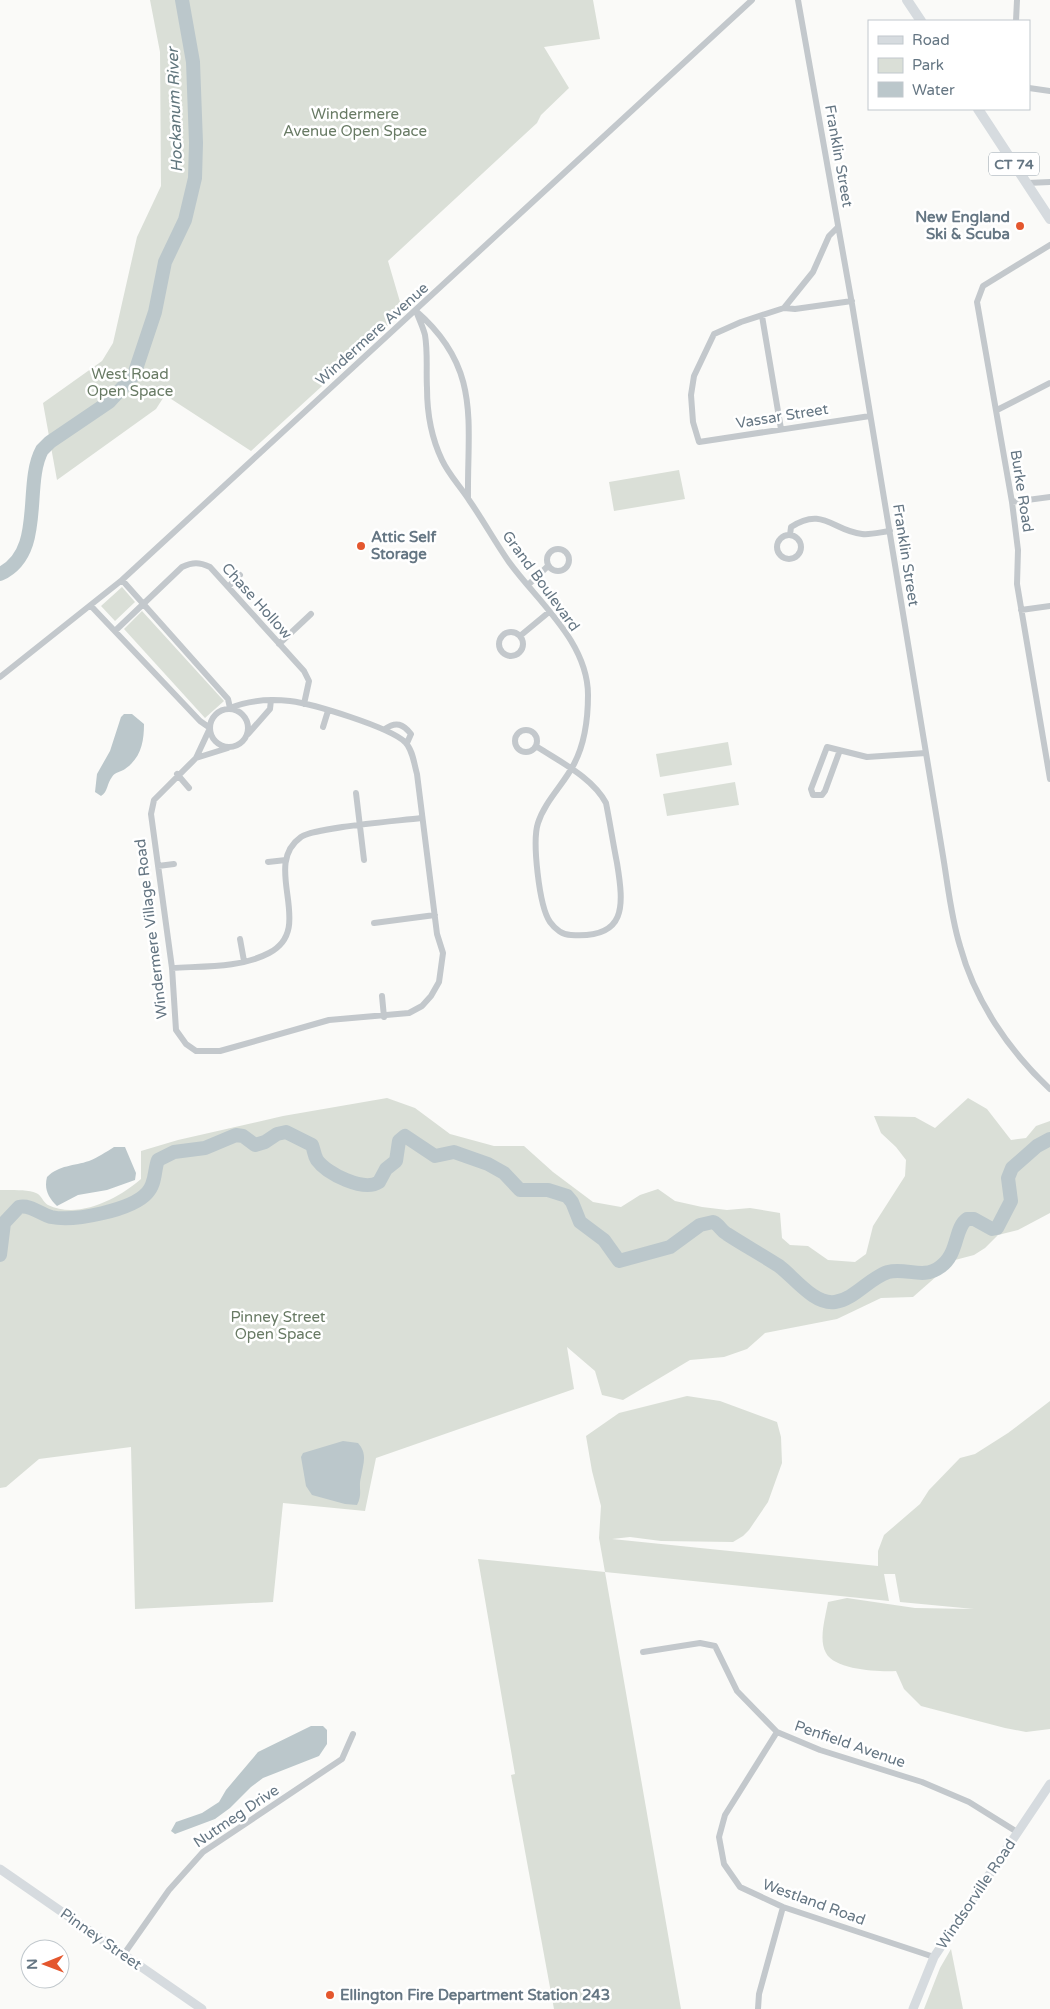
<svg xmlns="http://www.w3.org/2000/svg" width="1050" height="2009" font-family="'Varela Round',sans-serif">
  <rect width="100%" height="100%" fill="#fafaf8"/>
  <path fill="#dadfd7" d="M150,0H593L600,39L544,47L569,88L541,115L537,123L388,261L403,312L251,451L165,395L156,409L57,480L43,403L102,361L113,343L137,237L161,186L160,52Z
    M679,470L685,499L614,511L609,482Z
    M122,587L135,602L115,621L101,606Z
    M142,611L224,701L205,718L124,629Z
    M728,742L732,765L660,777L656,754Z
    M735,782L739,805L667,816L663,794Z
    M387,1098L415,1108L450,1134L494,1146H524L553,1172L593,1202L621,1207L640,1195L658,1189L675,1201L702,1207L727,1210L750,1208L780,1213L782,1238L790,1245L808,1246L828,1260L855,1262L866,1254L873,1226L905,1176L906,1160L896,1147L881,1133L874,1116L915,1117L935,1128L968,1098L987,1109L1011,1140L1026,1138L1036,1126L1050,1121V1213L1018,1230L998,1235L985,1248L974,1255L955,1260L913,1297L881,1298L837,1319L765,1333L747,1349L724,1357L690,1360L623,1400L602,1395L595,1371L567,1347L574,1389L376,1458L365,1511L283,1503L273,1602L135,1609L131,1447L39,1459L6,1487L0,1488V1190C9,1190 32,1189 38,1194C42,1197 44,1203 48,1205C79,1220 119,1198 141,1179V1151L178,1140L283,1116Z
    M687,1396L720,1401L777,1422L781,1437L782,1463L768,1502L749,1530L743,1536L733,1542L661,1541L630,1537L612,1539L878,1566V1551L884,1535L920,1504L929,1490L960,1458L975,1454L1008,1433L1050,1401V1729L1026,1732L1005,1728L921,1706L904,1689L896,1671C879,1672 835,1670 826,1653C818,1640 826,1615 828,1602L847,1598L915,1608L974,1609L900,1602L895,1574H884L889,1601L605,1572L681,2009H554L511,1775L515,1774L478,1559L605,1572L599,1538L601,1506L592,1471L586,1436L619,1413Z
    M951,1949L963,2009H924L940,1968Z"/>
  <path fill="#bbc7cb" d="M124,714H132L144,724C144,742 141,758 125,769C121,772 115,772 112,777C107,783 108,792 101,796L95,792L97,774L110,751L121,717Z
    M114,1147H125L136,1173L135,1180L107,1190L78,1195L57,1206C48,1197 44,1189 47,1177C59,1165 74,1166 89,1161C97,1158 106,1152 114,1147Z
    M343,1441L358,1443C368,1454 363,1464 361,1477C358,1488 363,1493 357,1505L345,1504L312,1495L306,1486L301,1457L303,1453Z
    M311,1726H323L327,1730V1744L319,1756L263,1778L251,1787L230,1808L215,1819L175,1834L171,1831L176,1822L202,1813L219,1802L226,1790L258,1752Z"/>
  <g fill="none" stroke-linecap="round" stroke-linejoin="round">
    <path stroke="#bbc7cb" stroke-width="14" d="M0,574C46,553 23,485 42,450L50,442L109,402L134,375L155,312L165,262L185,220L195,178L196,143L193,62L182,0
      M0,1255L4,1223L19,1207C29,1204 41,1214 51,1217C74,1222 132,1210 147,1193C156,1184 154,1170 158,1160L174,1152L205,1148L236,1135L243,1136L255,1145L265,1142L277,1134L286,1132L312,1145C314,1150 314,1155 317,1160C327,1174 364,1192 379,1182L386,1169L396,1161L399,1141L405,1136L435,1156L454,1152L488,1164L504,1173L520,1190H548L567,1196L572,1202L580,1222L604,1240L619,1261L670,1247L700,1225L713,1222C720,1225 721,1231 727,1234C744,1245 762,1255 779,1266C794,1277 814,1305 835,1302C855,1299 869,1278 888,1272C906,1267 923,1280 940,1267C959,1254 954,1228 967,1219H974L992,1229L997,1228L1011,1201L1008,1178L1012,1168L1037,1146L1050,1139"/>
    <path stroke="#c3c8cc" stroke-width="6" d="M798,0L852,304L943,856C948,886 951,917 960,946C975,1001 1009,1051 1050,1089
      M1016,21L1017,0
      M1029,88L1050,91
      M1027,183L1050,182
      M838,227L829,236L813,272L784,308L741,322L714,334L694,376L691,395L693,422L699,442L870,416
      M1050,245L983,286L977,302L1012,502L1018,550L1017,584L1050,779
      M784,308L795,309L852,301
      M416,311C419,319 423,327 425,335C428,353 426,370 427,388C427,413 431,437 442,460C449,475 460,486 469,500C483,520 495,542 509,562C538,602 588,642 588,695C588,718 585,743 574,764C564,784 545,801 538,823C532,841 539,906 550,922C555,929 563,935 571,935C627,939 624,906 617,863C613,843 610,823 606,803C592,777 560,762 536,746
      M416,311C482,368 467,422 468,498
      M762,316L781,429
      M997,410L1050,383
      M1012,502L1050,497
      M777 547a12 12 0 1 1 24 0a12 12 0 1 1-24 0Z
      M790,535L791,527C823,506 833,531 862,534C871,535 881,532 890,531
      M547 560a11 11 0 1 1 22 0a11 11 0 1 1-22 0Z
      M528,585L548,566
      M228,587L240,575
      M91,606L200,721L210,728L196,758L154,800L151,814L172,968L176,1030L186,1044L196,1051H220L329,1020L409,1013L422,1006L431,996L439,982L443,953L437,934L417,774C414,764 413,750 405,742C389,727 314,704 290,701C270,699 249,700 230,708L228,699L122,580
      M1021,610L1050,606
      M116,630L182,567C193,562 199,562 210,567L304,671L309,681L304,704
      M499 644a12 12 0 1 1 24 0a12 12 0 1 1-24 0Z
      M520,636L549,612
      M279,644L311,614
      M0,677L122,580L752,0
      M210 728a19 19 0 1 1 38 0a19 19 0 1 1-38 0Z
      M323,727L328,711
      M385,729C396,721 403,724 411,734L407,743
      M515 741a11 11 0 1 1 22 0a11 11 0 1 1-22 0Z
      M248,734L270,709L271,700
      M840,750L825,791L822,795H813L811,789L827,747L867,757L926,753
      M196,758L228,748
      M177,774L189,788
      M356,793L364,860
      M268,862L286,860
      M158,866L174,864
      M374,923L435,915
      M240,939L244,961
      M172,968C203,966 241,968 269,953C317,928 260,866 301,837C317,827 398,821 421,818
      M382,996L384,1017
      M643,1652L700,1643L715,1646L737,1691L777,1732L820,1750L922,1782L969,1802L1017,1832
      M777,1732L725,1815L719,1837L724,1864L740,1887L783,1907L934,1957
      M124,1954L169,1890L203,1852L342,1759L353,1734
      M758,2009L759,1994L783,1907"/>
    <path stroke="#d6dbdf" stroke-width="9" d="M0,1869L202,2009
      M913,2009L934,1957L1050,1784"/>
    <path stroke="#d6dbdf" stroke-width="10" d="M907,0L921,21
      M978,109L1050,219"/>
  </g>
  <g fill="#e4572e" stroke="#fff" stroke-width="2">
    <circle cx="1020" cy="226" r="5"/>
    <circle cx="361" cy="546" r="5"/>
    <circle cx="330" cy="1995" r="5"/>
  </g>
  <g text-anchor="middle" stroke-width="5" stroke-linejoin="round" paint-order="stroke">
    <rect fill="#fff" stroke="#939fa8" stroke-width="1" x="989" y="152.5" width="50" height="23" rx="4"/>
    <g font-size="14" font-weight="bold" fill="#657683">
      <text x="1014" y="169">CT 74</text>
    </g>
    <g font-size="15" fill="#687a64" stroke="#fff">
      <text x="355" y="119">Windermere<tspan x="355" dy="17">Avenue Open Space</tspan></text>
      <text x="130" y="379">West Road<tspan x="130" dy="17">Open Space</tspan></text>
      <text x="278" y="1322">Pinney Street<tspan x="278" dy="17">Open Space</tspan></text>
    </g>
    <g font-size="15" fill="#657683" stroke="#fff">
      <text transform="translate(839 156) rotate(80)" y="5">Franklin Street</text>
      <text transform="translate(372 334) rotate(-42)" y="5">Windermere Avenue</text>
      <text transform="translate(782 416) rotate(-9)" y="5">Vassar Street</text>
      <text transform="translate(1022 491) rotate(81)" y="5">Burke Road</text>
      <text transform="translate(906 555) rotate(81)" y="5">Franklin Street</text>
      <text transform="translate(541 581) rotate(54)" y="5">Grand Boulevard</text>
      <text transform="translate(257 601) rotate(48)" y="5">Chase Hollow</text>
      <text transform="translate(151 929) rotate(-97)" y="5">Windermere Village Road</text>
      <text transform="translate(850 1744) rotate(19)" y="5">Penfield Avenue</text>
      <text transform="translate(236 1816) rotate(-34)" y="5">Nutmeg Drive</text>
      <text transform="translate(976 1894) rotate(-56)" y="5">Windsorville Road</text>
      <text transform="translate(814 1902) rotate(20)" y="5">Westland Road</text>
      <text transform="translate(101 1939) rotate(35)" y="5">Pinney Street</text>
    </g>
    <g font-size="15" font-weight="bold" fill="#657683" stroke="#fff" text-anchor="start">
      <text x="1010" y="222" text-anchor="end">New England<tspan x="1010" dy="17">Ski &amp; Scuba</tspan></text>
      <text x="371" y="542">Attic Self<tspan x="371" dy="17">Storage</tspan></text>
      <text x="340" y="2000">Ellington Fire Department Station 243</text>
    </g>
    <g font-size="16" font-style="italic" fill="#60757c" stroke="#fff">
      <text transform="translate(174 110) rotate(-92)" y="6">Hockanum River</text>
    </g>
  </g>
  <rect x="868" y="20" width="162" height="90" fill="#ffffff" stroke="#c1c8cd"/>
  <rect x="878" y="36" width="25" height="8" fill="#d6dbdf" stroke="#c1c8cd"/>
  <text x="912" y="45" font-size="15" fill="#657683">Road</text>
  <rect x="878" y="58" width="25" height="15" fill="#dadfd7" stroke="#c1c8cd"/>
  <text x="912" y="70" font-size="15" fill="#657683">Park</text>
  <rect x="878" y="82" width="25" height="15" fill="#bbc7cb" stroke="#c1c8cd"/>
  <text x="912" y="95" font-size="15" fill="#657683">Water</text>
  <g transform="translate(45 1964) rotate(269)"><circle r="24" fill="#ffffff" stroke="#c1c8cd"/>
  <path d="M0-4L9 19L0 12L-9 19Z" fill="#e4572e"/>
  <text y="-8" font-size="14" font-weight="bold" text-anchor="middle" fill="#657683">N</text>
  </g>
</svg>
